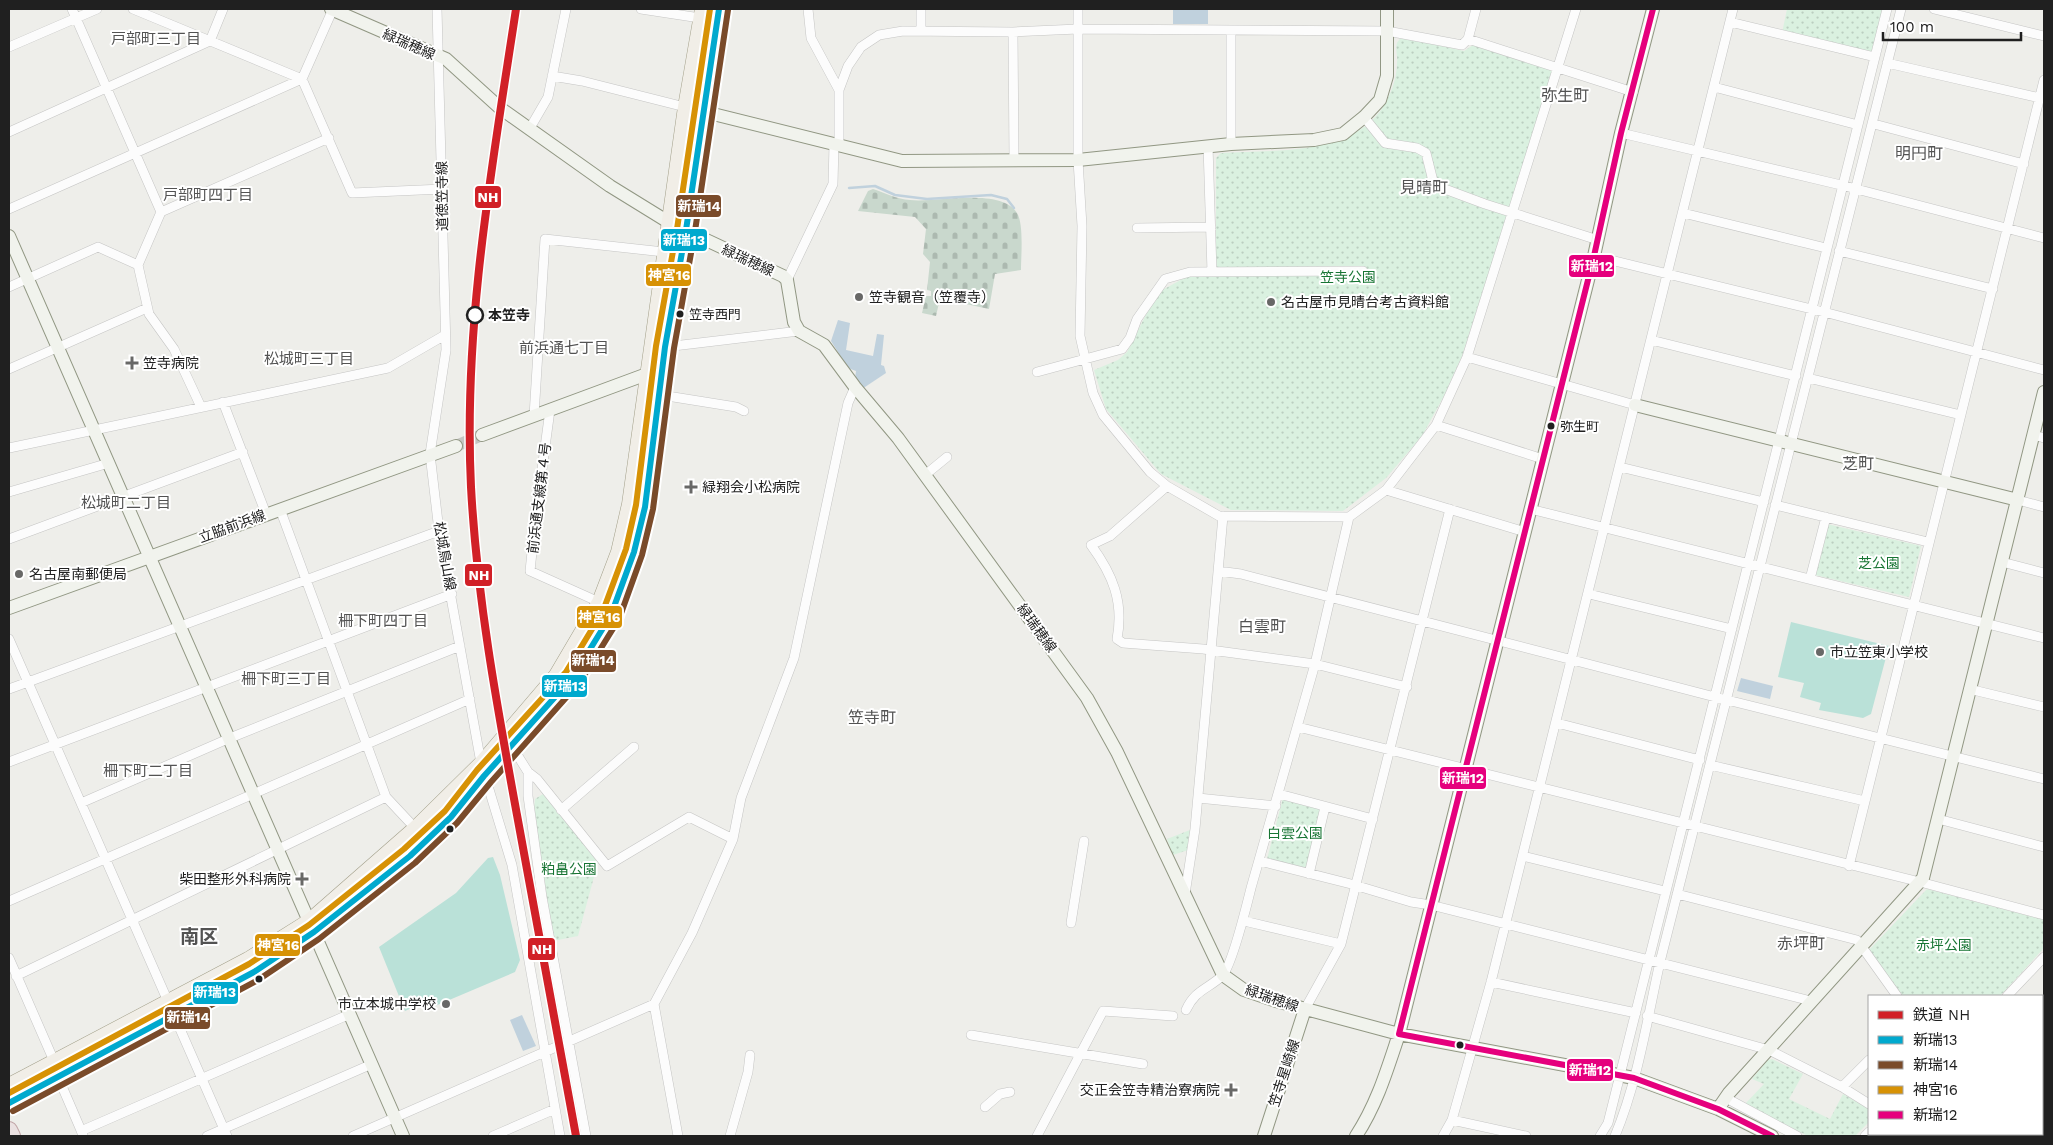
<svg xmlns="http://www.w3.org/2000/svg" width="2053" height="1145" font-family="'Work Sans','Noto Sans JP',sans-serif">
  <defs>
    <pattern id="cemetery-stones" width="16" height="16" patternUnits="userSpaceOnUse" patternTransform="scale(1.25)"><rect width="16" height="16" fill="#c9d8cd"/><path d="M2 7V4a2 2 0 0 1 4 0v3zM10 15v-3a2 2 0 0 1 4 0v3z" fill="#acb9b0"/></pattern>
    <pattern id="park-dots" width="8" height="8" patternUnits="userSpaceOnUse" patternTransform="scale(1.25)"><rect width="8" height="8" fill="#daf1e0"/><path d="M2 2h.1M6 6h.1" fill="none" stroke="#bbcec0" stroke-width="1.8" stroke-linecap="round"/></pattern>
  </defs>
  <rect width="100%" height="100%" fill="#eeeeea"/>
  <path fill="url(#cemetery-stones)" d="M873,189C885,193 897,199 910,200C937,203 1001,187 1017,213C1024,224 1021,256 1021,270L995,274L989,309L961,303L960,297L941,294L936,316L922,313L926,296H931V291L927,290L930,262L923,254L926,229L915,217L858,211L868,191Z"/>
  <path fill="url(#park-dots)" d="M1787,9H1886L1875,56L1782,33Z
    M1401,37L1464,51L1473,45L1549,69L1553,72L1462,356L1444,396L1422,436L1386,478L1343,511L1231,510L1161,474L1106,409L1094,370L1118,360L1127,352L1157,293L1186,277L1216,275V158L1221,153C1278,149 1361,158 1389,96C1394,85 1397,74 1397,62C1398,57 1395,49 1397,43C1397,42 1401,38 1401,37Z
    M1827,524L1921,546L1909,597L1815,575Z
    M543,794L598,862L578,936L553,941L534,809L535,799Z
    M1283,798L1324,808L1308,869L1267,859Z
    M1190,830L1188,850L1173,855L1167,839Z
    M1927,889L2044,920V948L2000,996H1903L1871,953L1870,949Z
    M1772,1059L1803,1074L1789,1099L1830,1119L1843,1094L1869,1109V1122L1855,1136H1808L1745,1104L1764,1084L1752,1079L1768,1060Z"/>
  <path fill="#bae1d8" d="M1791,622L1889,646L1871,714L1863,718L1819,710L1821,703L1800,697L1804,683L1778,677Z
    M493,857L500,875L520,960L515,972L428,1009L425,1002L405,1011L379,947L456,893L488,858Z"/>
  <path fill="#c0d1dd" d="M1173,10H1208V24H1173Z
    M838,320L850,323L846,350L873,356L877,334L884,335L881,365L884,366L886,373L862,389L855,379L856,371L848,368L831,341Z
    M1741,678L1773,686L1770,699L1737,691Z
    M522,1015L536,1046L523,1051L510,1020Z"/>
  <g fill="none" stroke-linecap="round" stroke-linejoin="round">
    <path stroke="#c0d1dd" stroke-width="2.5" d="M849,188L875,186L895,195L927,199L991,195L1007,199L1014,208"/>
    <path stroke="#c5c5c2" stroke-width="12" stroke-dasharray="12 6" stroke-linecap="butt" d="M456,446L482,435"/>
    <defs>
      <path id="street" d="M72,9L161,212L138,265L149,314L174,349L201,407
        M133,9L302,79L352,193L443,189
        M437,9L446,350L430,454L439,531L481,763L512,865L560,1136
        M641,9L700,18
        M808,9L811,38L839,90
        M921,9V30
        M1078,9V160L1082,226L1080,336L1093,393L1103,415L1150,472L1167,486L1219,516L1349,517
        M1934,9L2044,36
        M1730,22L1875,57
        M1231,30V144
        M1013,32L1014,160
        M1468,39L1633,92
        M9,47L97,9
        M1887,63L2040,98
        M552,76L582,81L685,107
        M1714,87L1858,125
        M1364,117L1385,143L1417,148L1426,153L1434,185L1485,204L1598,240
        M1874,124L2024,164
        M530,128L548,97L566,9
        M9,132L210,41L223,9
        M1621,133L1841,185L2044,238
        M839,146V90L848,66L861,47L879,35L903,31L1013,32L1078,29L1387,31L1462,45L1468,39L1476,9
        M1208,146L1212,272
        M9,209L302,79L333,9
        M161,212L329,138
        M1683,213L1826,248
        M1137,228L1211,227
        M1839,251L1993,289
        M1594,256L1824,312L2044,370
        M787,280L833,184L834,144
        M9,287L98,247L138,265
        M1651,340L1796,376
        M665,347L799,331
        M1467,357L1635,405
        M9,369L147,308
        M1037,372L1122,349L1130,338L1137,319L1165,279L1190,272L1363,271
        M1808,378L1961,415
        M661,395L736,407L744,411
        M223,402L266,514
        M550,410L536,514L530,571L599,602
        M534,416L545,239L664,252
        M1436,425L1543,459
        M2034,435L2044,438
        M9,448L388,368L445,335
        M1620,467L1764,502
        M925,475L947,457
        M1167,486L1110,536L1091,545C1113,575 1124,602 1117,639L1123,643L1203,649L1315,664L1407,687
        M1386,490L1525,532
        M9,492L109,463
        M2018,500L2044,507
        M1775,505L1928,542
        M280,509L386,797L415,828
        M1530,509L2044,638
        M9,539L243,452
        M2002,562L2044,573
        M1218,571L1241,574L1715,697L2044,779
        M1810,579L1826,517
        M1589,594L1732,629
        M9,639L227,1136
        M9,689L439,531
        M1969,689L2044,707
        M1557,723L1700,760
        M1298,727L1920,882L2044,915
        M511,745L528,772L537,779L607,866L689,817L733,839
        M9,762L452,594
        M1710,765L1865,801
        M528,772V796L542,897L586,1136
        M1279,794L1373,819
        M1198,798L1276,806
        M81,803L230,738L460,646
        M561,810L634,747
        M1938,819L2044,847
        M1523,856L1665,891
        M1260,861L1351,884L1411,902L1431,905L1811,1001
        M1849,866L2044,80
        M1309,874L1325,807
        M1185,894L1195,829L1223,516
        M1677,894L1857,940L1897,996
        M9,901L470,699
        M1244,921L1341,944
        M1071,923L1084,841
        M9,958L54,1061
        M16,976L386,797
        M1491,982L1636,1013
        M2007,996L2044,957
        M654,1004L678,1136
        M1305,1009L1341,944L1450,509
        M1186,1010C1195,990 1208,989 1222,976C1232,966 1247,904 1251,888L1315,664L1349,517L1386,490L1436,425L1467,357L1576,9
        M1647,1016L1769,1050L1842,1087L1869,1104
        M971,1035L1143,1064
        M58,1077L83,1135
        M1842,1087L1869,1060
        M1726,1098L1797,1136
        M985,1107L1000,1094L1010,1092
        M1452,1120L1526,1136
        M81,1131L350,1014
        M207,1136L372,1064
        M353,1136L654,1004L692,933L733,839L741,798L794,658L848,403L855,387
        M493,1136L555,1109
        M730,1136L748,1072L750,1055
        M1037,1136L1103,1011L1173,1016
        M1443,1136L1452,1120L1491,982L1733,9
        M1600,1136L1608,1123L1887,9
        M1615,1136C1638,1081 1647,1020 1660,962L1901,9
        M1865,1136L1869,1132"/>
      <path id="secondary" d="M331,9L446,59L500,108L610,186L670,223L783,276L787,280L794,322L799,331L824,345L855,387L898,438L1087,698L1117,752L1223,975L1244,990L1276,1001L1399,1034L1634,1078L1718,1109L1772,1136
        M685,107L902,161L1078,160L1231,144L1314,140L1343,134L1364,117L1380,100L1387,76V9
        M9,236L403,1136
        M1635,405L2018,500
        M482,435L647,374L656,373
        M9,608L456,446
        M1718,1109L1729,1093L1923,878L2044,392
        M1264,1136L1305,1009
        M1356,1136C1377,1104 1387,1070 1399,1034L1594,256L1621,133L1653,9"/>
      <path id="primary" d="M9,1085L248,959L310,920L415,828L481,763L556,675L599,602L618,552L629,504L685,107L702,9
        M9,1103L254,972L314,932L410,856L451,817L484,776L573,677L611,615L634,552L645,507L665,347L686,230L719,9"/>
      <path id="highway" d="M9,1130L12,1136"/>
    </defs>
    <use href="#street" stroke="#c5c5c4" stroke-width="10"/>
    <use href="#secondary" stroke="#919783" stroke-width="14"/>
    <use href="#primary" stroke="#a29f89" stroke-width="15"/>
    <use href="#highway" stroke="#c0a4a6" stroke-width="18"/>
    <use href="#street" stroke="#fcfcfc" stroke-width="9"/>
    <use href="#secondary" stroke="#f1f3ed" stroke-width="12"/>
    <use href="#primary" stroke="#f1eee7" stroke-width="14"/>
    <use href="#highway" stroke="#eae1e1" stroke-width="16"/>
    <defs>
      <path id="bus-1" d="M9,1103L254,972L314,932L410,856L451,817L484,776L573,677L611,615L634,552L645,507L665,347L686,230L719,9"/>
      <path id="bus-2" d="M13,1111L258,980L319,939L415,863L457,823L491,782L580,682L619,619L642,555L653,509L674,348L695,231L728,10"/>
      <path id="bus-3" d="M9,1093L249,964L309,925L404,849L445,811L477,770L566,672L603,611L626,549L636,505L656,346L677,229L710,9"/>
      <path id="bus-4" d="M1399,1034L1594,256L1621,133L1653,9
        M1399,1034L1634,1078L1718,1109L1772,1136"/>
    </defs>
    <use href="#bus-1" stroke="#fff" stroke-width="10"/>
    <use href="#bus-2" stroke="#fff" stroke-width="10"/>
    <use href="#bus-3" stroke="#fff" stroke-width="10"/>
    <use href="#bus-4" stroke="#fff" stroke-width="10"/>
    <use href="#bus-1" stroke="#00a9ce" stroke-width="6"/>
    <use href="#bus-2" stroke="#7a4b2a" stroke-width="6"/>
    <use href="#bus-3" stroke="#d79205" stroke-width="6"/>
    <use href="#bus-4" stroke="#e5007d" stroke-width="6"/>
    <defs>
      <path id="rail-1" d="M516,9C492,167 463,326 471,487C477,598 497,706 517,815C537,922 556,1029 576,1136"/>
    </defs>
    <use href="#rail-1" stroke="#fff" stroke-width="11"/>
    <use href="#rail-1" stroke="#d12027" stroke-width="8"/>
  </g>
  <g fill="#686867" stroke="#fff" stroke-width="2">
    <circle cx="859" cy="297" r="5"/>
    <circle cx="1271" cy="302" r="5"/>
    <path d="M129.5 355.5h5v5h5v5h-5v5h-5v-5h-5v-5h5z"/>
    <path d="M688.5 479.5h5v5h5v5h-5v5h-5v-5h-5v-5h5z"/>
    <circle cx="19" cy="574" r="5"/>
    <circle cx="1820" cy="652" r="5"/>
    <path d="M299.5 871.5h5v5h5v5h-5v5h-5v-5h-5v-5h5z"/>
    <circle cx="446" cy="1004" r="5"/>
    <path d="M1228.5 1082.5h5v5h5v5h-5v5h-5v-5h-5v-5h5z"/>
  </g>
  <g fill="#202020" stroke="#fff" stroke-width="2">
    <circle cx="680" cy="314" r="4.5"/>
    <circle cx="1551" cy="426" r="4.5"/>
    <circle cx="450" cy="829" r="4.5"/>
    <circle cx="259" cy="979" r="4.5"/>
    <circle cx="1460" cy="1045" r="4.5"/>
  </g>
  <circle fill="#fff" stroke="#202020" stroke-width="2.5" cx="475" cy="315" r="8"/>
  <g text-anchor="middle" stroke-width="4" stroke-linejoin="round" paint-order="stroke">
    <g font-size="13" fill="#202020" stroke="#fff" text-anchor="start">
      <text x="689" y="319">笠寺西門</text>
      <text x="1560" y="431">弥生町</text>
    </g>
    <g font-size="14" fill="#202020" stroke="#fff">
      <text transform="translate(409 44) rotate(24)" y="5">緑瑞穂線</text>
      <text transform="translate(442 196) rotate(-91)" y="5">道徳笠寺線</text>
      <text transform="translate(748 260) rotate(25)" y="5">緑瑞穂線</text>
      <text transform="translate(539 498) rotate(-83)" y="5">前浜通支線第４号</text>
      <text transform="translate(232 526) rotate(-20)" y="5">立脇前浜線</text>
      <text transform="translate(445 556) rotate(80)" y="5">松城鳥山線</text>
      <text transform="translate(1037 628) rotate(54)" y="5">緑瑞穂線</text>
      <text transform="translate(1272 998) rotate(19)" y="5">緑瑞穂線</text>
      <text transform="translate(1284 1073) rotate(-72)" y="5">笠寺星崎線</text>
    </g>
    <g font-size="14" fill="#187534" stroke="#fff">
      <text x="1348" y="282">笠寺公園</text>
      <text x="1879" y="568">芝公園</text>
      <text x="1295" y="838">白雲公園</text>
      <text x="569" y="874">粕畠公園</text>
      <text x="1944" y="950">赤坪公園</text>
    </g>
    <g font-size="14" fill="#202020" stroke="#fff" text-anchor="start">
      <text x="869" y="302">笠寺観音（笠覆寺）</text>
      <text x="1281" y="307">名古屋市見晴台考古資料館</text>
      <text x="143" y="368">笠寺病院</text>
      <text x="702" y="492">緑翔会小松病院</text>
      <text x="29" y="579">名古屋南郵便局</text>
      <text x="1830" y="657">市立笠東小学校</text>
      <text x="291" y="884" text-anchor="end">柴田整形外科病院</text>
      <text x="436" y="1009" text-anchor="end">市立本城中学校</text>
      <text x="1220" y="1095" text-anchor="end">交正会笠寺精治寮病院</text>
    </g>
    <g font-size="14" font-weight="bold" fill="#202020" stroke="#fff" text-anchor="start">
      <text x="488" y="320">本笠寺</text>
    </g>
    <g font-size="15" fill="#535353" stroke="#fff">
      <text x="156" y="44">戸部町三丁目</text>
      <text x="208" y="200">戸部町四丁目</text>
      <text x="564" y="353">前浜通七丁目</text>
      <text x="309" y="364">松城町三丁目</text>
      <text x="126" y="508">松城町二丁目</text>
      <text x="383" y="626">柵下町四丁目</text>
      <text x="286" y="684">柵下町三丁目</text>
      <text x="148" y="776">柵下町二丁目</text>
    </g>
    <g font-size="16" fill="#535353" stroke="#fff">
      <text x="1565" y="101">弥生町</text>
      <text x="1919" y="159">明円町</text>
      <text x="1424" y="193">見晴町</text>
      <text x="1858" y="469">芝町</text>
      <text x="1262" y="632">白雲町</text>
      <text x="872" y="723">笠寺町</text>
      <text x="1801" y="949">赤坪町</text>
    </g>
    <g font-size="19" font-weight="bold" fill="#535353" stroke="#fff">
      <text x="199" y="943">南区</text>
    </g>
  </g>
  <g stroke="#fff" stroke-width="2">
    <rect x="474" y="185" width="28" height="24" rx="5" fill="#d12027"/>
    <rect x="675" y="194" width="47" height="24" rx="5" fill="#7a4b2a"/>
    <rect x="660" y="228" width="48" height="24" rx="5" fill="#00a9ce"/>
    <rect x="1568" y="254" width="47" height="24" rx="5" fill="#e5007d"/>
    <rect x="645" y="263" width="47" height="24" rx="5" fill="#d79205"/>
    <rect x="464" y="563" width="29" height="24" rx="5" fill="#d12027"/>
    <rect x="576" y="605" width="47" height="24" rx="5" fill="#d79205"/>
    <rect x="570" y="649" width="47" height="24" rx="5" fill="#7a4b2a"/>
    <rect x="541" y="674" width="47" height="24" rx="5" fill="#00a9ce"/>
    <rect x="1439" y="766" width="48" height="24" rx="5" fill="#e5007d"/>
    <rect x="254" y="933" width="47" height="24" rx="5" fill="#d79205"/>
    <rect x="527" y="937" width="29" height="24" rx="5" fill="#d12027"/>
    <rect x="192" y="981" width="47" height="24" rx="5" fill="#00a9ce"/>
    <rect x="164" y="1006" width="47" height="24" rx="5" fill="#7a4b2a"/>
    <rect x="1566" y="1058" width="48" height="24" rx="5" fill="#e5007d"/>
  </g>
  <g font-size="14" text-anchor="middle" font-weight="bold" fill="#fff">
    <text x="488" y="202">NH</text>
    <text x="699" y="211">新瑞14</text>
    <text x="684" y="245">新瑞13</text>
    <text x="1592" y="271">新瑞12</text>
    <text x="669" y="280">神宮16</text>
    <text x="479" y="580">NH</text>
    <text x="599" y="622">神宮16</text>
    <text x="593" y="665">新瑞14</text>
    <text x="565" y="691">新瑞13</text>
    <text x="1463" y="783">新瑞12</text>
    <text x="278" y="950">神宮16</text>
    <text x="542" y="954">NH</text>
    <text x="215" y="997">新瑞13</text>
    <text x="188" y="1022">新瑞14</text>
    <text x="1590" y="1075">新瑞12</text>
  </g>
  <rect width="2053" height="1145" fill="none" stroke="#202020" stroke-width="20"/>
  <rect x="1868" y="995" width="175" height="140" fill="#ffffff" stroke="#a6a6a6"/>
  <rect x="1878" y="1011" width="25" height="8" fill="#d12027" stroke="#a6a6a6"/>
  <text x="1913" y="1020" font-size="15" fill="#202020">鉄道 NH</text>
  <rect x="1878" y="1036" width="25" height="8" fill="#00a9ce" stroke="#a6a6a6"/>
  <text x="1913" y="1045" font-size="15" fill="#202020">新瑞13</text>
  <rect x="1878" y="1061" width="25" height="8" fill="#7a4b2a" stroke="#a6a6a6"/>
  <text x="1913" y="1070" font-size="15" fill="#202020">新瑞14</text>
  <rect x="1878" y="1086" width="25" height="8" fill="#d79205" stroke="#a6a6a6"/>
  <text x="1913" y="1095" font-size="15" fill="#202020">神宮16</text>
  <rect x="1878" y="1111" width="25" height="8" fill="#e5007d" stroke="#a6a6a6"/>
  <text x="1913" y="1120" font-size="15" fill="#202020">新瑞12</text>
  <path d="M1883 32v8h138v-8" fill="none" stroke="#202020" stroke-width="2.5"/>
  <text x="1890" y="32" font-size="15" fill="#202020" stroke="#ffffff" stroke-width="4" paint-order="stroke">100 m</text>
</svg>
